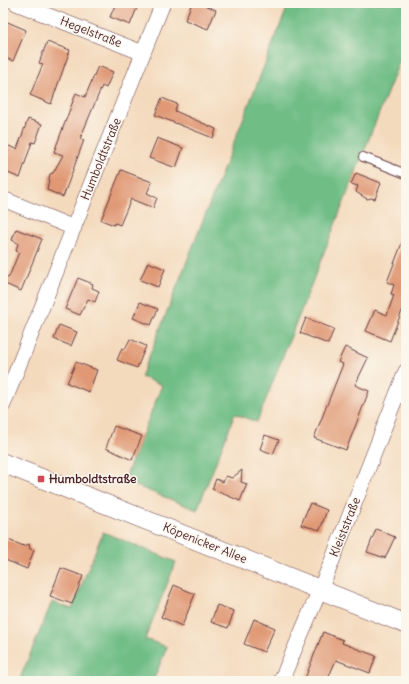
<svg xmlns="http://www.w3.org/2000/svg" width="409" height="684" font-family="Delius,sans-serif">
  <rect width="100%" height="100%" fill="#fbf7ec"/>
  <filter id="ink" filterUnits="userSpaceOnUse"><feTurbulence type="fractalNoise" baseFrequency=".025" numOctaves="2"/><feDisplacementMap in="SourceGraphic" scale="8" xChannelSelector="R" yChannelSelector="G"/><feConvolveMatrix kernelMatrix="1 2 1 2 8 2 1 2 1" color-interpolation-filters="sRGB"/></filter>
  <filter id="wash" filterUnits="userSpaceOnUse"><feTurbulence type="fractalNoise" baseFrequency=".012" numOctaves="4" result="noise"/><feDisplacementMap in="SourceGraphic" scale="16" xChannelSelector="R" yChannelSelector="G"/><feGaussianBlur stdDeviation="0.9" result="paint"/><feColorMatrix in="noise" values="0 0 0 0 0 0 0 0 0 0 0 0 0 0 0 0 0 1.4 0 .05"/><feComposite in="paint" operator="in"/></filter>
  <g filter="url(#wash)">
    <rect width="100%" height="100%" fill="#f4dabd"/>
    <path fill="#70bd86" stroke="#5d6e58" d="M289,3H406V45L257,422L235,414L197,510L124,481L162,385L141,377Z
      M103,532L176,562L145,639L167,647L153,681H19L52,602L72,609Z"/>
    <g id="blocks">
      <path fill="#e09874" d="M116,3H139L130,25L110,17Z
        M192,3H199L216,10L208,29L185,20Z
        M3,20L26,30L13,61L3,57Z
        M47,42L70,50L51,104L30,95L43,64L39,63Z
        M98,66L113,72L106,88L102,86L80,139L84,140L63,197L47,190L50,174L53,173L63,155L54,152L76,93L85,97Z
        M162,98L177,104L175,111L216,129L213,138L155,115Z
        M28,119L42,124L35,143L32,142L20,178L3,171V144L17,149Z
        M157,138L183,148L176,168L149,158Z
        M121,170L152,182L147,193L157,198L153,208L131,199L120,225L115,223L114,225L101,220Z
        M356,173L381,183L375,199L371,198L367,199L356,192L358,186L351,184Z
        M16,229L42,239L21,291L3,283V280L9,277L19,252L16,251L18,243L12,240Z
        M405,235L406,301L390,341L366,331L375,310L387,315L394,295L391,294L394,285L387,282Z
        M148,262L165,269L158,287L140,280Z
        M78,278L93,284L92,288L99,291L95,302L88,299L80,315L65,309Z
        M140,302L158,309L151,325L133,318Z
        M306,318L334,329L328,344L300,333Z
        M59,325L77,332L71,346L54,339Z
        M130,339L146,346L137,368L117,360L122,348L125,349Z
        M345,347L368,358L355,385L369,391L346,450L314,438L343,364L338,362Z
        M76,362L97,370L89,392L67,383Z
        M114,426L142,436L132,460L106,448Z
        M265,435L279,440L273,454L260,449Z
        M242,470L241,482L247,484L240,501L212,489L216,479L223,482L226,476L232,478Z
        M310,503L327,510L320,530L301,525Z
        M376,529L395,537L385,558L367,552Z
        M3,538L24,546L29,544L30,549L34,550L27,569L3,559Z
        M61,568L83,576L72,604L50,596Z
        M174,585L195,594L182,626L161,617Z
        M217,605L234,611L228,628L211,622Z
        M254,619L275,628L264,652L244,644Z
        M323,632L343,640L342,643L376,656L370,673L336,660L327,681H304Z"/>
    </g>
  </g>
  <g filter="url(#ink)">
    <use href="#blocks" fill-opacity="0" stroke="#643b41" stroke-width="1"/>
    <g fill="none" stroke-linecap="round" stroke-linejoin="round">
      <defs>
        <path id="service" d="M363,157L406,174"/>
        <path id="minor" d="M16,3L143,53
          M3,199L74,228
          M3,405L163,3
          M281,681L330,566L406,371"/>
        <path id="tertiary" d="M3,463L406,624"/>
      </defs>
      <use href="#service" stroke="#643b41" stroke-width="10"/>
      <use href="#minor" stroke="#643b41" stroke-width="16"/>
      <use href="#tertiary" stroke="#643b41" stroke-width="20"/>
      <use href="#service" stroke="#fff" stroke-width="8"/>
      <use href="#minor" stroke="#fff" stroke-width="15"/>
      <use href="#tertiary" stroke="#fff" stroke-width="19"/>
    </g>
  </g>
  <rect fill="#d1495b" stroke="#fbf7ec" stroke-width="1.5" x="37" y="475" width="8" height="8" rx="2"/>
  <g text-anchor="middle" stroke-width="3" stroke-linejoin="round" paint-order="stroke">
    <g font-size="12" fill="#4a1f2b" stroke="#fbf7ec">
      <text transform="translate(91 32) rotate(21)" y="4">Hegelstraße</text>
      <text transform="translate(101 159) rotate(-68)" y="4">Humboldtstraße</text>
      <text transform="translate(345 527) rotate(-68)" y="4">Kleiststraße</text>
      <text transform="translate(205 543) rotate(22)" y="4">Köpenicker Allee</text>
    </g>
    <g font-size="12" font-weight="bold" fill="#4a1f2b" stroke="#fbf7ec" text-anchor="start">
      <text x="49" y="483">Humboldtstraße</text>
    </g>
  </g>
  <rect width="409" height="684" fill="none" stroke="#fbf7ec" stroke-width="16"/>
</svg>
